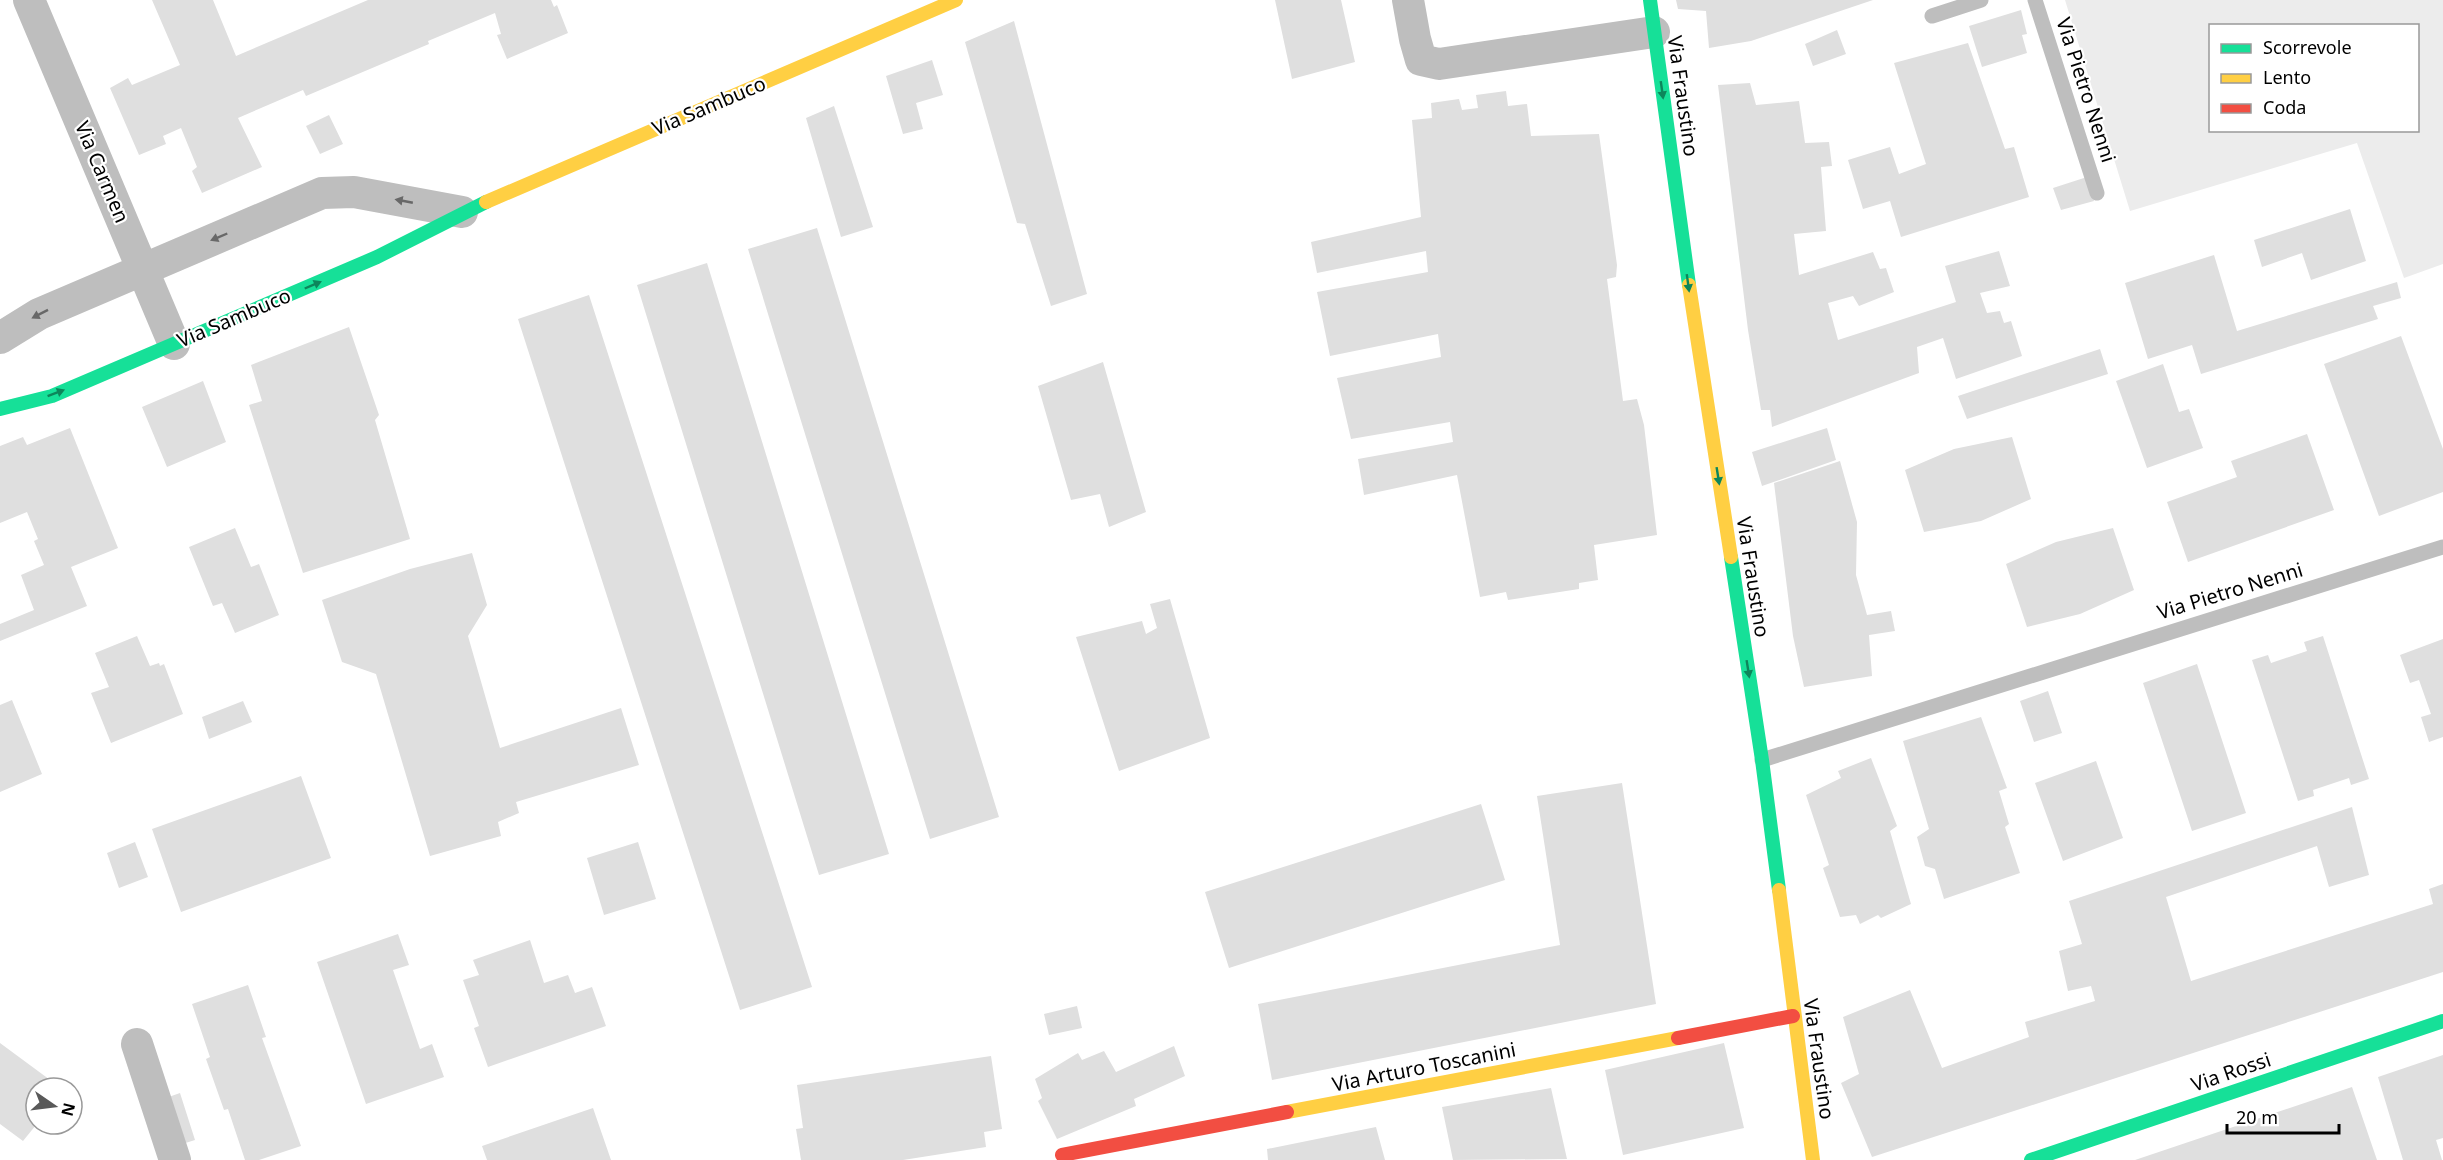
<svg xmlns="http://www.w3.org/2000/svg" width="2443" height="1160" font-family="'Noto Sans',sans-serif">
  <rect width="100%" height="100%" fill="#fff"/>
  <path fill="#ececec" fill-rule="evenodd" d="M2065,0H2443V264L2404,278L2357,143L2130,211ZM2210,26H2418V130H2210Z"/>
  <path fill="#dfdfdf" d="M152,0H213L236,56L368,0H551L554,7L557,5L568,33L507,59L497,35L501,34L495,13L428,41L429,44L306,96L303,90L238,118L262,167L202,193L192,171L197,167L181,128L163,136L166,144L139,155L110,88L128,78L132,85L180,65Z
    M1275,0H1341L1355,62L1292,79Z
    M1676,0H1873L1751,41L1709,48L1706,11L1678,9Z
    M2021,10L2027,34L2022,35L2027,53L1982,67L1969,26Z
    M1014,21L1087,294L1051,306L1025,224L1017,223L965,42Z
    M1837,30L1846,54L1813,66L1805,44Z
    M1968,43L2005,149L2014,147L2029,197L1901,237L1890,201L1863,209L1848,160L1890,147L1899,174L1926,164L1894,63Z
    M932,60L943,95L916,103L923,129L903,134L886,76Z
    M1750,83L1756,105L1799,101L1805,143L1829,142L1832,166L1821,167L1826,231L1794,234L1799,275L1873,252L1880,269L1886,268L1894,292L1859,306L1853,296L1828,303L1838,340L1956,302L1945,266L1999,251L2010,286L1980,293L1987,313L2000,311L2004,323L2011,321L2022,356L1956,379L1943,338L1917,347L1919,373L1772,427L1770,410H1761L1748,330L1718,85Z
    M1506,91L1508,106L1527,104L1531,136L1599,134L1617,265L1616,277L1607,279L1623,401L1637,399L1644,425L1657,535L1594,545L1598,580L1579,583V589L1508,600L1506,592L1480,597L1457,475L1364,495L1358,459L1453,442L1450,422L1351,439L1337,378L1441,357L1438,334L1330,356L1317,292L1428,272L1426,251L1317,273L1311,242L1421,217L1412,120L1432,118L1431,103L1459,99L1462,110L1478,108L1476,95Z
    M834,106L873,227L841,237L806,118Z
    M329,115L343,144L320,154L306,126Z
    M2087,177L2094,201L2061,210L2053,188Z
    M2350,209L2366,261L2311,280L2302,253L2262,267L2254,240Z
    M817,228L999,817L930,839L748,249Z
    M2214,255L2237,331L2397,282L2401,298L2373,306L2378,319L2201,374L2192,345L2148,359L2125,283Z
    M707,263L889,854L819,875L637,285Z
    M589,295L812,987L740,1010L518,319Z
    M349,327L379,415L375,420L410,539L303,573L249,405L262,401L251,365Z
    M2401,336L2443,449V492L2379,516L2324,364Z
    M2100,349L2108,374L1967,419L1958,396Z
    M1103,362L1146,512L1109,527L1100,494L1071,500L1038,386Z
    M2163,364L2179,412L2189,409L2203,448L2147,468L2116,381Z
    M203,381L226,442L167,467L142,407Z
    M70,428L118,548L71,567L87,606L0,641V624L34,610L21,575L44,565L34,541L38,539L27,512L0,523V446L23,437L27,445Z
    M1827,428L1836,460L1762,486L1752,452Z
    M2307,434L2334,510L2188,562L2167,502L2237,477L2231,461Z
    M2012,437L2031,499L1981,521L1924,532L1905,470L1954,449Z
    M1840,461L1857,522L1856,575L1867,615L1891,611L1895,631L1869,635L1872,676L1804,687L1793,636L1774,483Z
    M235,528L251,567L259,564L279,615L235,633L222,603L213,606L189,547Z
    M2113,528L2134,590L2080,614L2027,627L2006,564L2056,542Z
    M472,553L487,605L468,636L500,748L621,708L639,765L516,802L519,813L498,822L501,836L430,856L376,674L342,662L322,600L410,569Z
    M1170,599L1210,738L1119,771L1076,637L1142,621L1146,634L1157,628L1150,604Z
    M137,636L150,666L159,663L160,666L164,664L183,714L111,743L91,693L109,687L95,653Z
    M2323,636L2369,779L2351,785L2349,778L2313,790L2314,796L2298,801L2252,660L2268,655L2271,663L2307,651L2304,642Z
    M2443,639V737L2429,742L2421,717L2431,714L2419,680L2410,683L2400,655Z
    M2197,664L2246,813L2192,831L2143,683Z
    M2048,691L2062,733L2034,742L2020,701Z
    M12,700L42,774L0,792V705Z
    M243,701L252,722L209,739L202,717Z
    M1981,717L2007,788L1999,791L2009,824L2005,827L2020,873L1944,899L1935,869L1925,866L1917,837L1929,829L1903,741Z
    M1871,758L1897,826L1890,831L1911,904L1881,918L1878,915L1860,924L1856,915L1840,917L1823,868L1829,865L1806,795L1841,778L1838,771Z
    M2096,761L2123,838L2063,861L2035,783Z
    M301,776L331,858L181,912L152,829Z
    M1622,783L1656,1004L1272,1080L1258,1004L1560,945L1537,796Z
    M1481,804L1505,880L1229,968L1205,892Z
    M2352,807L2369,875L2329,887L2317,846L2166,897L2191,981L2433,904L2429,889L2443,884V972L1872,1157L1841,1083L1859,1074L1843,1017L1910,990L1942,1068L2029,1037L2025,1022L2095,1001L2091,986L2068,991L2059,951L2082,944L2069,901Z
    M135,842L148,877L119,888L107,853Z
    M638,842L656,899L604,915L587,858Z
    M398,934L409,965L393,970L420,1049L432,1044L444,1077L366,1104L317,962Z
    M530,940L544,983L568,975L575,993L592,987L606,1026L488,1067L474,1028L479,1026L463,980L479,975L473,960Z
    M248,985L266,1037L262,1038L301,1146L259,1160H245L228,1109L224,1110L206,1059L210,1057L192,1004Z
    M1077,1006L1082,1028L1049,1035L1044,1014Z
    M0,1043L61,1088H36V1125L23,1141L0,1124Z
    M1724,1043L1744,1128L1623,1155L1605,1070Z
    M1174,1046L1185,1076L1134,1099L1136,1106L1057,1139L1038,1101L1042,1098L1035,1079L1078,1053L1082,1060L1104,1051L1116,1072Z
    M2443,1055V1138L2436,1140L2442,1160H2403L2378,1077Z
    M991,1056L1002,1129L984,1132L986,1147L903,1160H801L796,1129L803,1128L797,1085Z
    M2352,1087L2377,1160H2135Z
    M1551,1088L1567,1159L1453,1160L1442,1107Z
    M180,1093L195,1140L176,1146L163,1099Z
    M593,1108L611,1160H487L482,1146Z
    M1376,1127L1385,1160H1268L1267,1149Z"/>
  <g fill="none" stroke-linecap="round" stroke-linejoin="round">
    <path stroke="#bebebe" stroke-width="15" d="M2035,0L2097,193
      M1932,16L1981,0
      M1762,760L2443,547"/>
    <path stroke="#bebebe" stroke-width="32" d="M29,0L174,344
      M1408,0L1415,39L1421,60L1439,64L1654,32
      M0,338L39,314L322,193L354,192L462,212
      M137,1044L175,1160"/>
    <path stroke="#16e098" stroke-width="14" d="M1650,0L1689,285
      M0,409L52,396L377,257L486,202
      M1731,557L1762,760L1779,890
      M2031,1160L2443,1021"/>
    <path stroke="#ffcf43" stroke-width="14" d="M486,202L956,0
      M1689,285L1731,557
      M1779,890L1813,1160
      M1287,1112L1678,1038"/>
    <path stroke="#f24e42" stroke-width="14" d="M1678,1038L1793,1016
      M1062,1155L1287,1112"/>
  </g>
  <defs><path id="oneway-solid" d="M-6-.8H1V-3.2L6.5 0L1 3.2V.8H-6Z" transform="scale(1.5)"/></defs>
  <g fill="#0d865b">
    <use href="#oneway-solid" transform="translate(1662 90) rotate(82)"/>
    <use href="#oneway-solid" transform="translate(1688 283) rotate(82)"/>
    <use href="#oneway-solid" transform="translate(313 285) rotate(-23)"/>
    <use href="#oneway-solid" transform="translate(56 393) rotate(-21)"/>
    <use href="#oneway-solid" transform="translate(1718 476) rotate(81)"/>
    <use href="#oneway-solid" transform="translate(1748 669) rotate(81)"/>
  </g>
  <g fill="#686868">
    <use href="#oneway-solid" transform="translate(404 201) rotate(-169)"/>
    <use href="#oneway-solid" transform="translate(219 237) rotate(157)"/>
    <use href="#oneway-solid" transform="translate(40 314) rotate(153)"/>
  </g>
  <g text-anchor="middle" stroke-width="4.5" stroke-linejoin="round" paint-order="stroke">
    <g font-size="20" fill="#000" stroke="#fff">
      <text transform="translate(2086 90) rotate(72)" y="7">Via Pietro Nenni</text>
      <text transform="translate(1683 96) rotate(82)" y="7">Via Fraustino</text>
      <text transform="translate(709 106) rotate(-23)" y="7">Via Sambuco</text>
      <text transform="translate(102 172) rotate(67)" y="7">Via Carmen</text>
      <text transform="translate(234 318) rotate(-23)" y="7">Via Sambuco</text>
      <text transform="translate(1753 577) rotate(81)" y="7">Via Fraustino</text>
      <text transform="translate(2230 591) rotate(-17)" y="7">Via Pietro Nenni</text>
      <text transform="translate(1819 1059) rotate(82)" y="7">Via Fraustino</text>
      <text transform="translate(1424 1067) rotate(-11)" y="7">Via Arturo Toscanini</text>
      <text transform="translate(2231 1072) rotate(-19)" y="7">Via Rossi</text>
    </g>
  </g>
  <rect x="2209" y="24" width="210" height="108" fill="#ffffff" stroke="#999999" stroke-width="1.5"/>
  <rect x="2221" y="44" width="30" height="9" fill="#16e098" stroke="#999999" stroke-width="1.5"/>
  <text x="2263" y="54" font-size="18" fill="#000000">Scorrevole</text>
  <rect x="2221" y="74" width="30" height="9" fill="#ffcf43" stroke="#999999" stroke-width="1.5"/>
  <text x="2263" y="84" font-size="18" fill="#000000">Lento</text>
  <rect x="2221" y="104" width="30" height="9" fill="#f24e42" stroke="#999999" stroke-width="1.5"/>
  <text x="2263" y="114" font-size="18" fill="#000000">Coda</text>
  <g transform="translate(54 1106) rotate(104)"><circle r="28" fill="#ffffff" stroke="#999999" stroke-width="1.5"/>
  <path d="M0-4.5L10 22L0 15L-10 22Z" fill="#595959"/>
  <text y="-9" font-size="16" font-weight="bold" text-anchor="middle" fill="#000000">N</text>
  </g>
  <path d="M2227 1124v9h112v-9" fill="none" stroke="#000000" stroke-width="3"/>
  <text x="2236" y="1124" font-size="18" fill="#000000" stroke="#ffffff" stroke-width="4.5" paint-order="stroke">20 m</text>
</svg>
